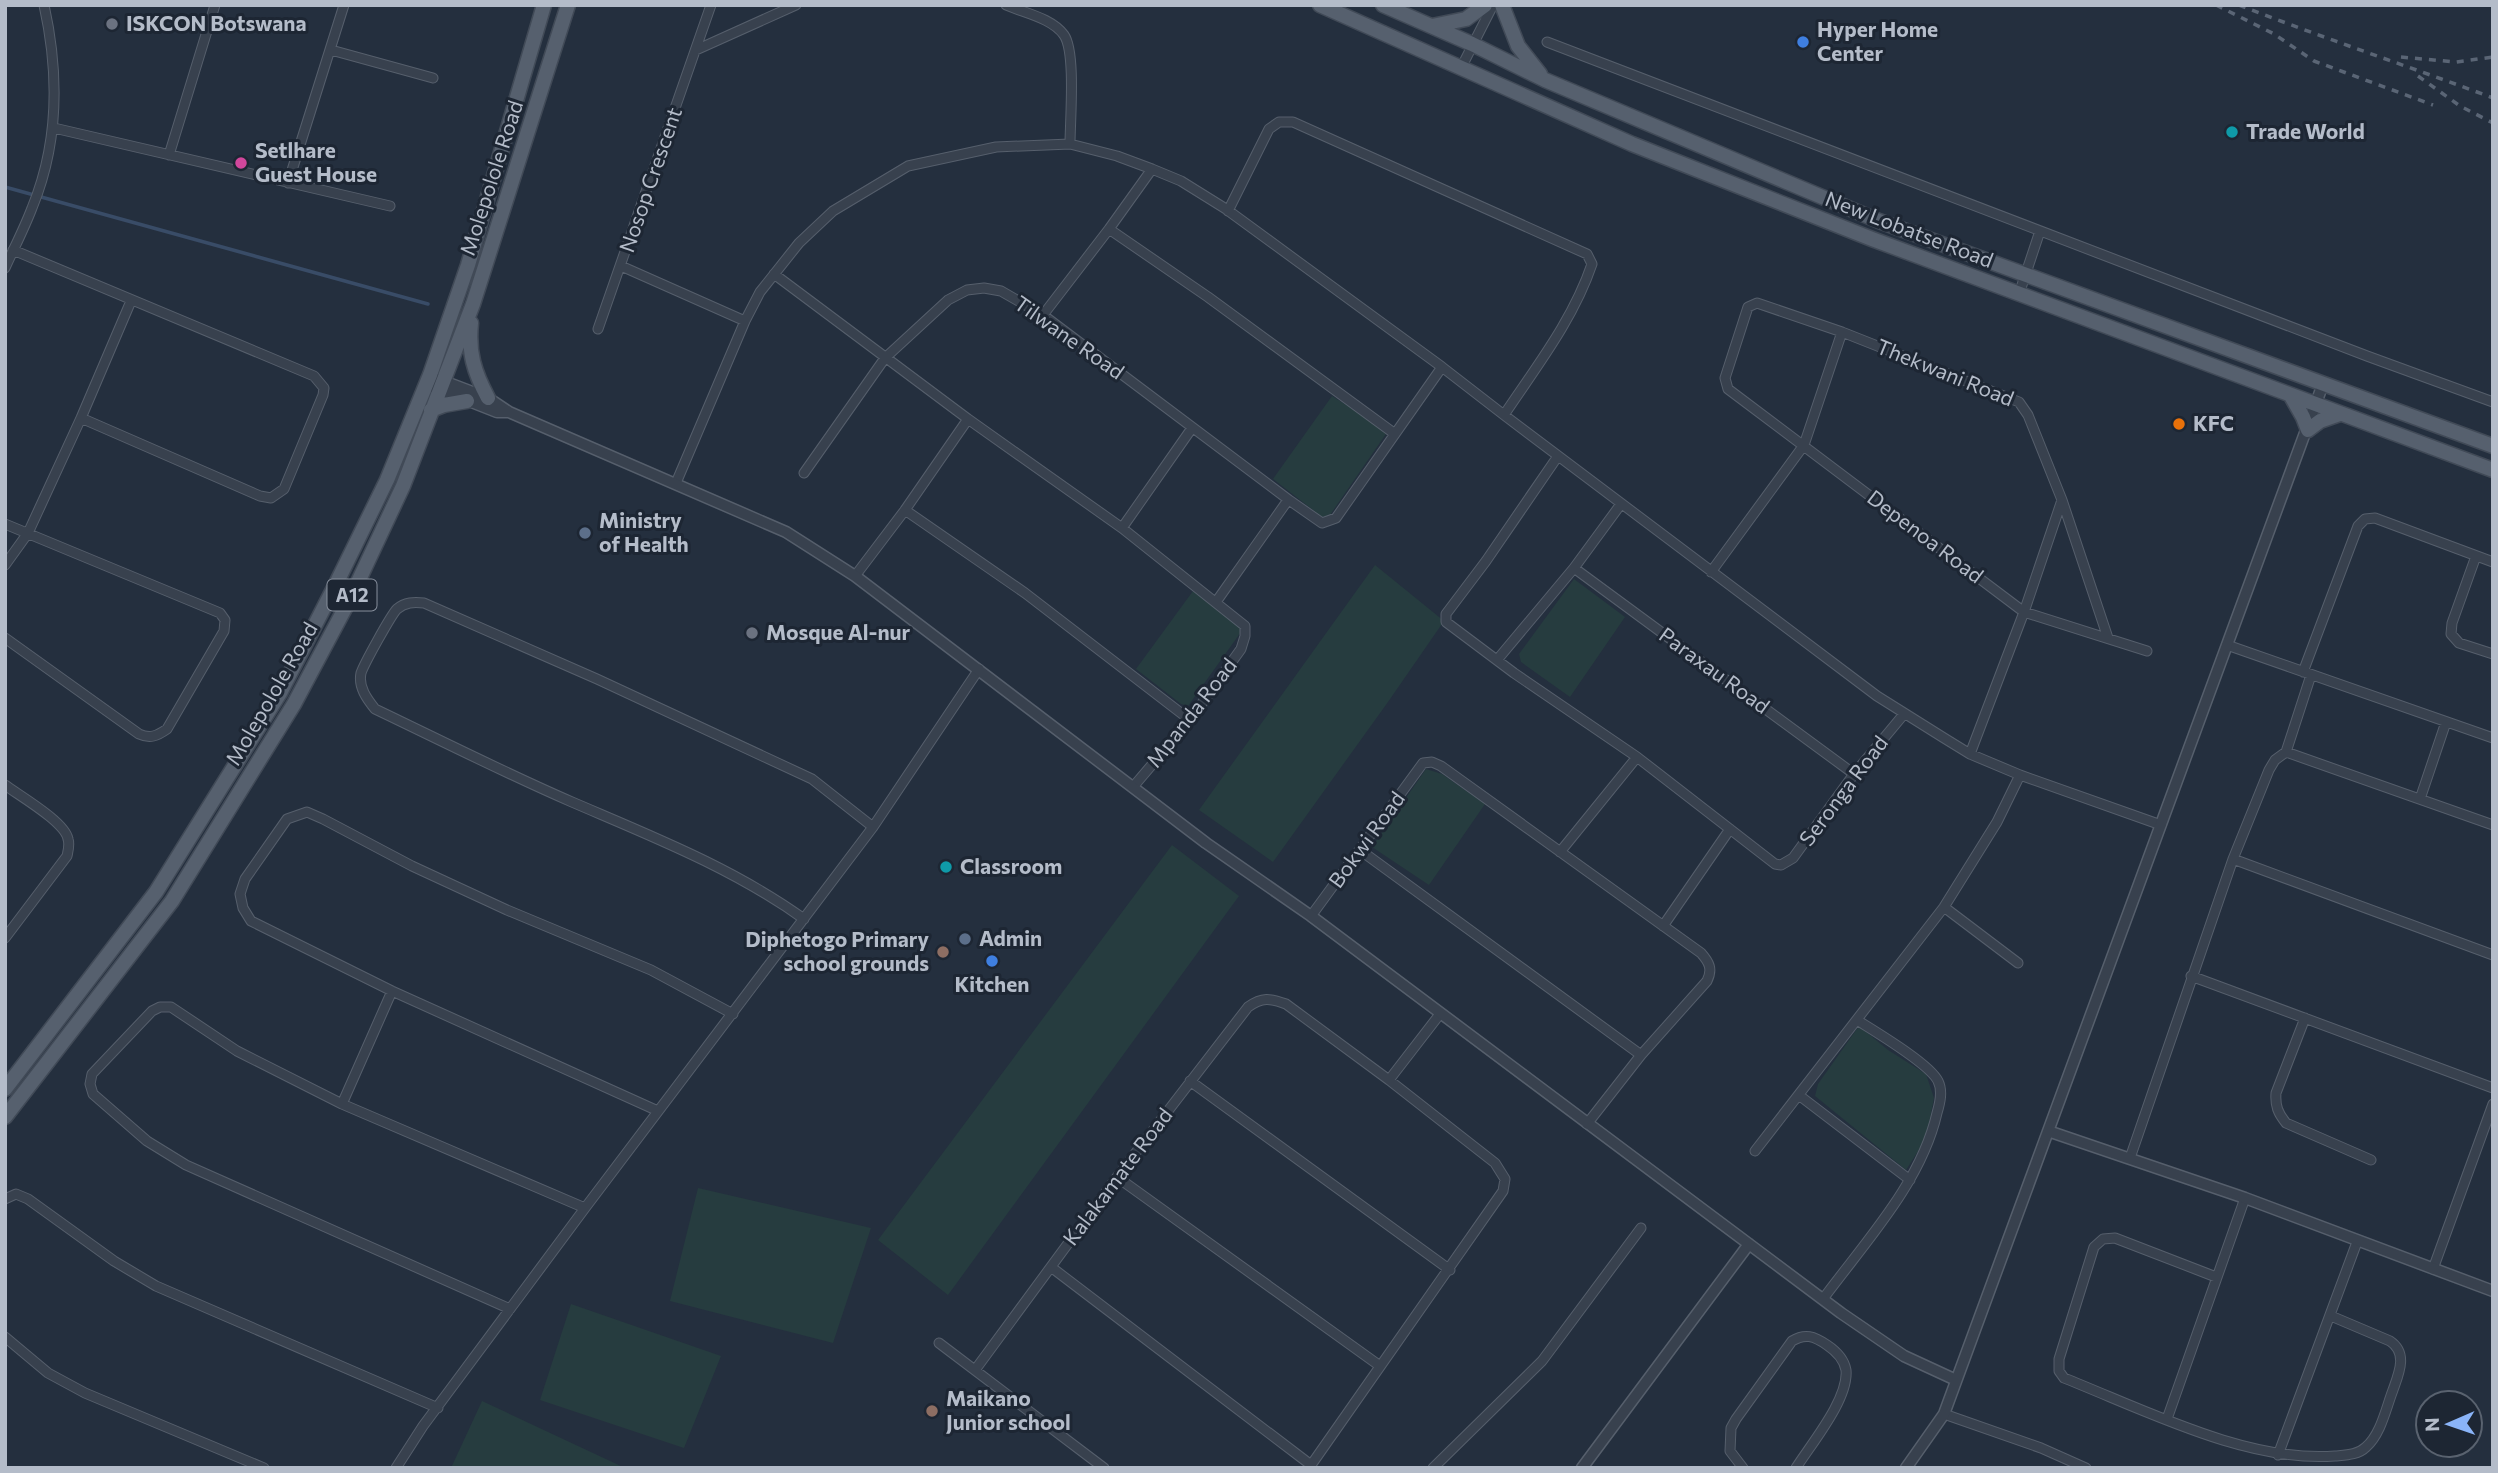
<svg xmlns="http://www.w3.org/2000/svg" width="2498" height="1473" font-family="Commissioner,sans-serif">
  <rect width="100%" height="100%" fill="#242f3e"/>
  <path fill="#263c3f" d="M1332,396L1388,431L1330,515L1322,517L1273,479Z
    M1375,565L1444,621L1388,702L1273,862L1199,810Z
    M1574,579L1625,617L1570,697L1521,662L1519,654Z
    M1193,591L1241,624V632L1188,706L1181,704L1136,669Z
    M1426,769L1442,774L1485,804L1429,885L1372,847Z
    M1172,845L1239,896L948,1295L878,1240Z
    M1859,1026L1888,1050L1926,1074L1934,1098L1926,1139L1906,1170L1815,1096L1818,1084Z
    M698,1188L871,1228L833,1343L670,1301Z
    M571,1304L721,1356L684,1448L540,1400Z
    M482,1401L625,1468H451Z"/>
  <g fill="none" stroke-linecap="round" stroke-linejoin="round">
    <path stroke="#394c67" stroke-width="3.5" d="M5,187L428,304"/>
    <defs>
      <path id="minor" d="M1006,5C1024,13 1052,18 1064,35C1076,52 1070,121 1070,144
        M1547,42L2367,356L2493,402
        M331,50L433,78
        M696,50L796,5
        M1461,68L1493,5
        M54,128L390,206
        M169,155L215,5
        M288,183L344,5
        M1228,211L1269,129L1279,122H1293L1587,254L1592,264C1573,320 1536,367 1504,415
        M1109,229L1208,297L1395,434
        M13,250L314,376L324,388L323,395L284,489L271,498L260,496L81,418
        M621,266L745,321
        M5,268C14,248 24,229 32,208C59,143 59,73 44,5
        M774,274L968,419L1122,528L1245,626V636L1241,649L1190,720L1133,787
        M2019,294L2040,231
        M1043,315L1109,229L1152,169
        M598,329L711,5
        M1558,456L1486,561L1446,614V622L1514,673L1637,757L1775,864L1781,865L1793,858L1854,774L1904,714
        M804,473L885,358L948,300L967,290L984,288L1001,291L1043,315L1289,500L1322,523L1336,518L1442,367
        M676,483L745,321L760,292L799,243L833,211L908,166L996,147L1070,144L1117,156L1152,169L1181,181L1226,209L1442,367L1504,415L1877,696L1944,738L1970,754L2020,775L2161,825
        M905,510L1025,593L1190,720
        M5,524L220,613L225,620L224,631L167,729C157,736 150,739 139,734L5,638
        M1122,528L1192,428
        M2476,556L2452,623L2451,634L2459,643L2493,654
        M5,565L28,533L81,418L131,301
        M1574,568L1854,774
        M1711,572L1804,445L1842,332
        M855,576L905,510L968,419
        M1216,602L1288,500
        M2108,638L2062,500L2028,415L2019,402L1842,332L1757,303L1748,307L1725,378L1728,389L2024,612L2147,651
        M2227,645L2493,738
        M1497,660L1574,568L1621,504
        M2303,672L2358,526L2365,519L2375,518L2493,562
        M2286,752L2493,825
        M1970,754L2024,612L2062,500
        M5,785C20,796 65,822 68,839C70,845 68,851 67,856L5,938
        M2420,799L2446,722
        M1360,850L1641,1055
        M1560,852L1637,757
        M2233,859L2493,955
        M1944,907L2018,963
        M1311,916L1423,763L1432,762L1441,766L1701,953C1709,962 1713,969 1707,981L1641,1055L1587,1124
        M804,919C733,868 651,836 572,802C505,773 440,740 375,709C367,699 358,687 361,673C364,664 391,615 397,609C405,602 414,602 424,603L597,679L812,779L873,827
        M1663,926L1730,829
        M2191,976L2493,1088
        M2305,1018L2276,1093C2275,1106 2278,1113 2286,1123L2371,1160
        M1389,1080L1440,1014
        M1190,1081L1450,1270
        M1800,1096L1910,1180
        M342,1104L392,991
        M658,1111L392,991L251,921L243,908L240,894L245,879L287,819L307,812L323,819L412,866L507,910L651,970L733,1014
        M1755,1151L1944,907L1997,822L2020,775
        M2130,1158L2233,859L2269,770L2275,760L2286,752L2311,675
        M1117,1177L1380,1366
        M5,1199L16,1194L28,1199L114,1261L156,1286L438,1408
        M1051,1267L1311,1465
        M2433,1269L2493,1104
        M2216,1277L2115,1238L2103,1239L2094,1247L2059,1359V1371L2064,1378C2145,1410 2248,1463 2335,1456C2346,1455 2358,1455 2366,1447C2381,1434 2386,1408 2393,1390C2399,1373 2408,1353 2390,1341L2331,1316
        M1823,1299C1865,1242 1921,1183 1937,1113C1940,1103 1943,1091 1938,1081C1930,1064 1876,1032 1857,1020
        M510,1309L186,1165L147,1141L93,1094L90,1084L92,1074L152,1011L160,1007H171L237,1051L342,1104L585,1208
        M5,1337L48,1373L85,1393L264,1468
        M939,1343L1104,1468
        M975,1370L1117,1177L1248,1007C1262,997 1270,998 1286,1004L1389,1080L1495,1163L1505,1179L1503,1191L1309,1468
        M1944,1414L2041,1448L2086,1468
        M2167,1419L2245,1198
        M2278,1455L2357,1242
        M396,1468L423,1426L585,1208L873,827L979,669
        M1433,1468L1542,1361L1641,1228
        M1743,1468L1730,1451L1731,1428L1736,1419L1792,1341C1805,1333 1814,1336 1827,1345C1836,1351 1844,1359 1846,1370C1849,1399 1811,1444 1796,1468"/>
      <path id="tertiary" d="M438,379L488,398L509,412L786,532L855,576L1206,843L1311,916L1841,1313L1904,1356L1956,1380
        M426,384L497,412H509
        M2048,1131L2245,1198L2493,1291
        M1582,1468L1749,1244
        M1906,1468L1944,1414L2323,384"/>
      <path id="primary" d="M1320,5L1632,144L1872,239L2493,470
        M1383,5L1472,44L1545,80L1879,221L2493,446
        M1502,5L1518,46L1540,74
        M1432,26L1466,19L1485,5
        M471,323C468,352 474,372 488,398
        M2291,396L2303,417L2308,430L2320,421L2340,414
        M431,410L444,405L467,401
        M5,1089L156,892L280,693L335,586L387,480L430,375L468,265L544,5
        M5,1117L172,901L294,704L351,597L403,486L473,304L568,5"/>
    </defs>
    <use href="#minor" stroke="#565f6c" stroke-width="11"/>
    <use href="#tertiary" stroke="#565f6c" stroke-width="13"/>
    <use href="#primary" stroke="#414a57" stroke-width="17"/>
    <use href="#minor" stroke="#38414e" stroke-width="9"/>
    <use href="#tertiary" stroke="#38414e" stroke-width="10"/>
    <use href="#primary" stroke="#56606e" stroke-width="14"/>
    <path stroke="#5a6575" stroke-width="3.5" stroke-dasharray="7 7" stroke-linecap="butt" d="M2216,5L2274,34L2314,61L2433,105
      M2239,5C2323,38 2408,66 2493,98
      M2401,57L2456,62L2493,57
      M2418,76L2460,106L2493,123"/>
  </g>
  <g fill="#6b7280" stroke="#1d2633" stroke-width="2.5">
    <circle cx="112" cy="24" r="7"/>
    <circle cx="752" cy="633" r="7"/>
  </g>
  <g fill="#3f7fe0" stroke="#1d2633" stroke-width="2.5">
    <circle cx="1803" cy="42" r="7"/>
    <circle cx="992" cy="961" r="7"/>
  </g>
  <g fill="#0f9aa8" stroke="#1d2633" stroke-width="2.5">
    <circle cx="2232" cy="132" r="7"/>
    <circle cx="946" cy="867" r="7"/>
  </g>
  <circle fill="#d1479c" stroke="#1d2633" stroke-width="2.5" cx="241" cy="163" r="7"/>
  <circle fill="#e8710a" stroke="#1d2633" stroke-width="2.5" cx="2179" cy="424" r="7"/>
  <g fill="#5c6f8a" stroke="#1d2633" stroke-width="2.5">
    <circle cx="585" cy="533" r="7"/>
    <circle cx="965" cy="939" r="7"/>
  </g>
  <g fill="#8d6e63" stroke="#1d2633" stroke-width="2.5">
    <circle cx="943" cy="952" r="7"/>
    <circle cx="932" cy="1411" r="7"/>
  </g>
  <g text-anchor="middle" stroke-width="6" stroke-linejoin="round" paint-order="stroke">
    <rect fill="#1d2633" stroke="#878f9c" stroke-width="2" x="327.5" y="579.5" width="49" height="31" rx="5"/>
    <g font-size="19" font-weight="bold" fill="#b4bcc9">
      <text x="352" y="602">A12</text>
    </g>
    <g font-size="21" font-weight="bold" fill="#b4bcc9" stroke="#1d2633" text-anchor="start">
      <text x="126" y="31">ISKCON Botswana</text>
      <text x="1817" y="37">Hyper Home<tspan x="1817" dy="24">Center</tspan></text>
      <text x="2246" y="139">Trade World</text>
      <text x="255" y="158">Setlhare<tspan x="255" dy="24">Guest House</tspan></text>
      <text x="2193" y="431">KFC</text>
      <text x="599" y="528">Ministry<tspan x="599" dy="24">of Health</tspan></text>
      <text x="766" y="640">Mosque Al-nur</text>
      <text x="960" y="874">Classroom</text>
      <text x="979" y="946">Admin</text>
      <text x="929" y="947" text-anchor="end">Diphetogo Primary<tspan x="929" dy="24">school grounds</tspan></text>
      <text x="992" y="992" text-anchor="middle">Kitchen</text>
      <text x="946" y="1406">Maikano<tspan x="946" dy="24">Junior school</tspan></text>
    </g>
    <g font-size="21" fill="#b4bcc9" stroke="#1d2633">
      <text transform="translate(492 178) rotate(-72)" y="7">Molepolole Road</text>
      <text transform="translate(651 180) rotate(-71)" y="7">Nosop Crescent</text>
      <text transform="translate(1909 230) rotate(21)" y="7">New Lobatse Road</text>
      <text transform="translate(1069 338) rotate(35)" y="7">Tilwane Road</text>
      <text transform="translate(1945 373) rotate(22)" y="7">Thekwani Road</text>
      <text transform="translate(1925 537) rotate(37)" y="7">Depenoa Road</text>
      <text transform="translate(1714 671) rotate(36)" y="7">Paraxau Road</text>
      <text transform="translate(272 694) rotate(-60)" y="7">Molepolole Road</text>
      <text transform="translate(1192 713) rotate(-52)" y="7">Mpanda Road</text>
      <text transform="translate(1844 791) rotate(-53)" y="7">Seronga Road</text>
      <text transform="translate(1367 840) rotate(-54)" y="7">Bokwi Road</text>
      <text transform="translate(1118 1177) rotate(-53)" y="7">Kalakamate Road</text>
    </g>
  </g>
  <rect width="2498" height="1473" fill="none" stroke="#b4bcc9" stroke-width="14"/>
  <g transform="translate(2449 1424) rotate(268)"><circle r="33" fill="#1d2633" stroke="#59626f" stroke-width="2"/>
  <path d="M0-5L12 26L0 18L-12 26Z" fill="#8ab4f8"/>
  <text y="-10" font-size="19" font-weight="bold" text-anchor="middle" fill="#b4bcc9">N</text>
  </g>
</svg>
